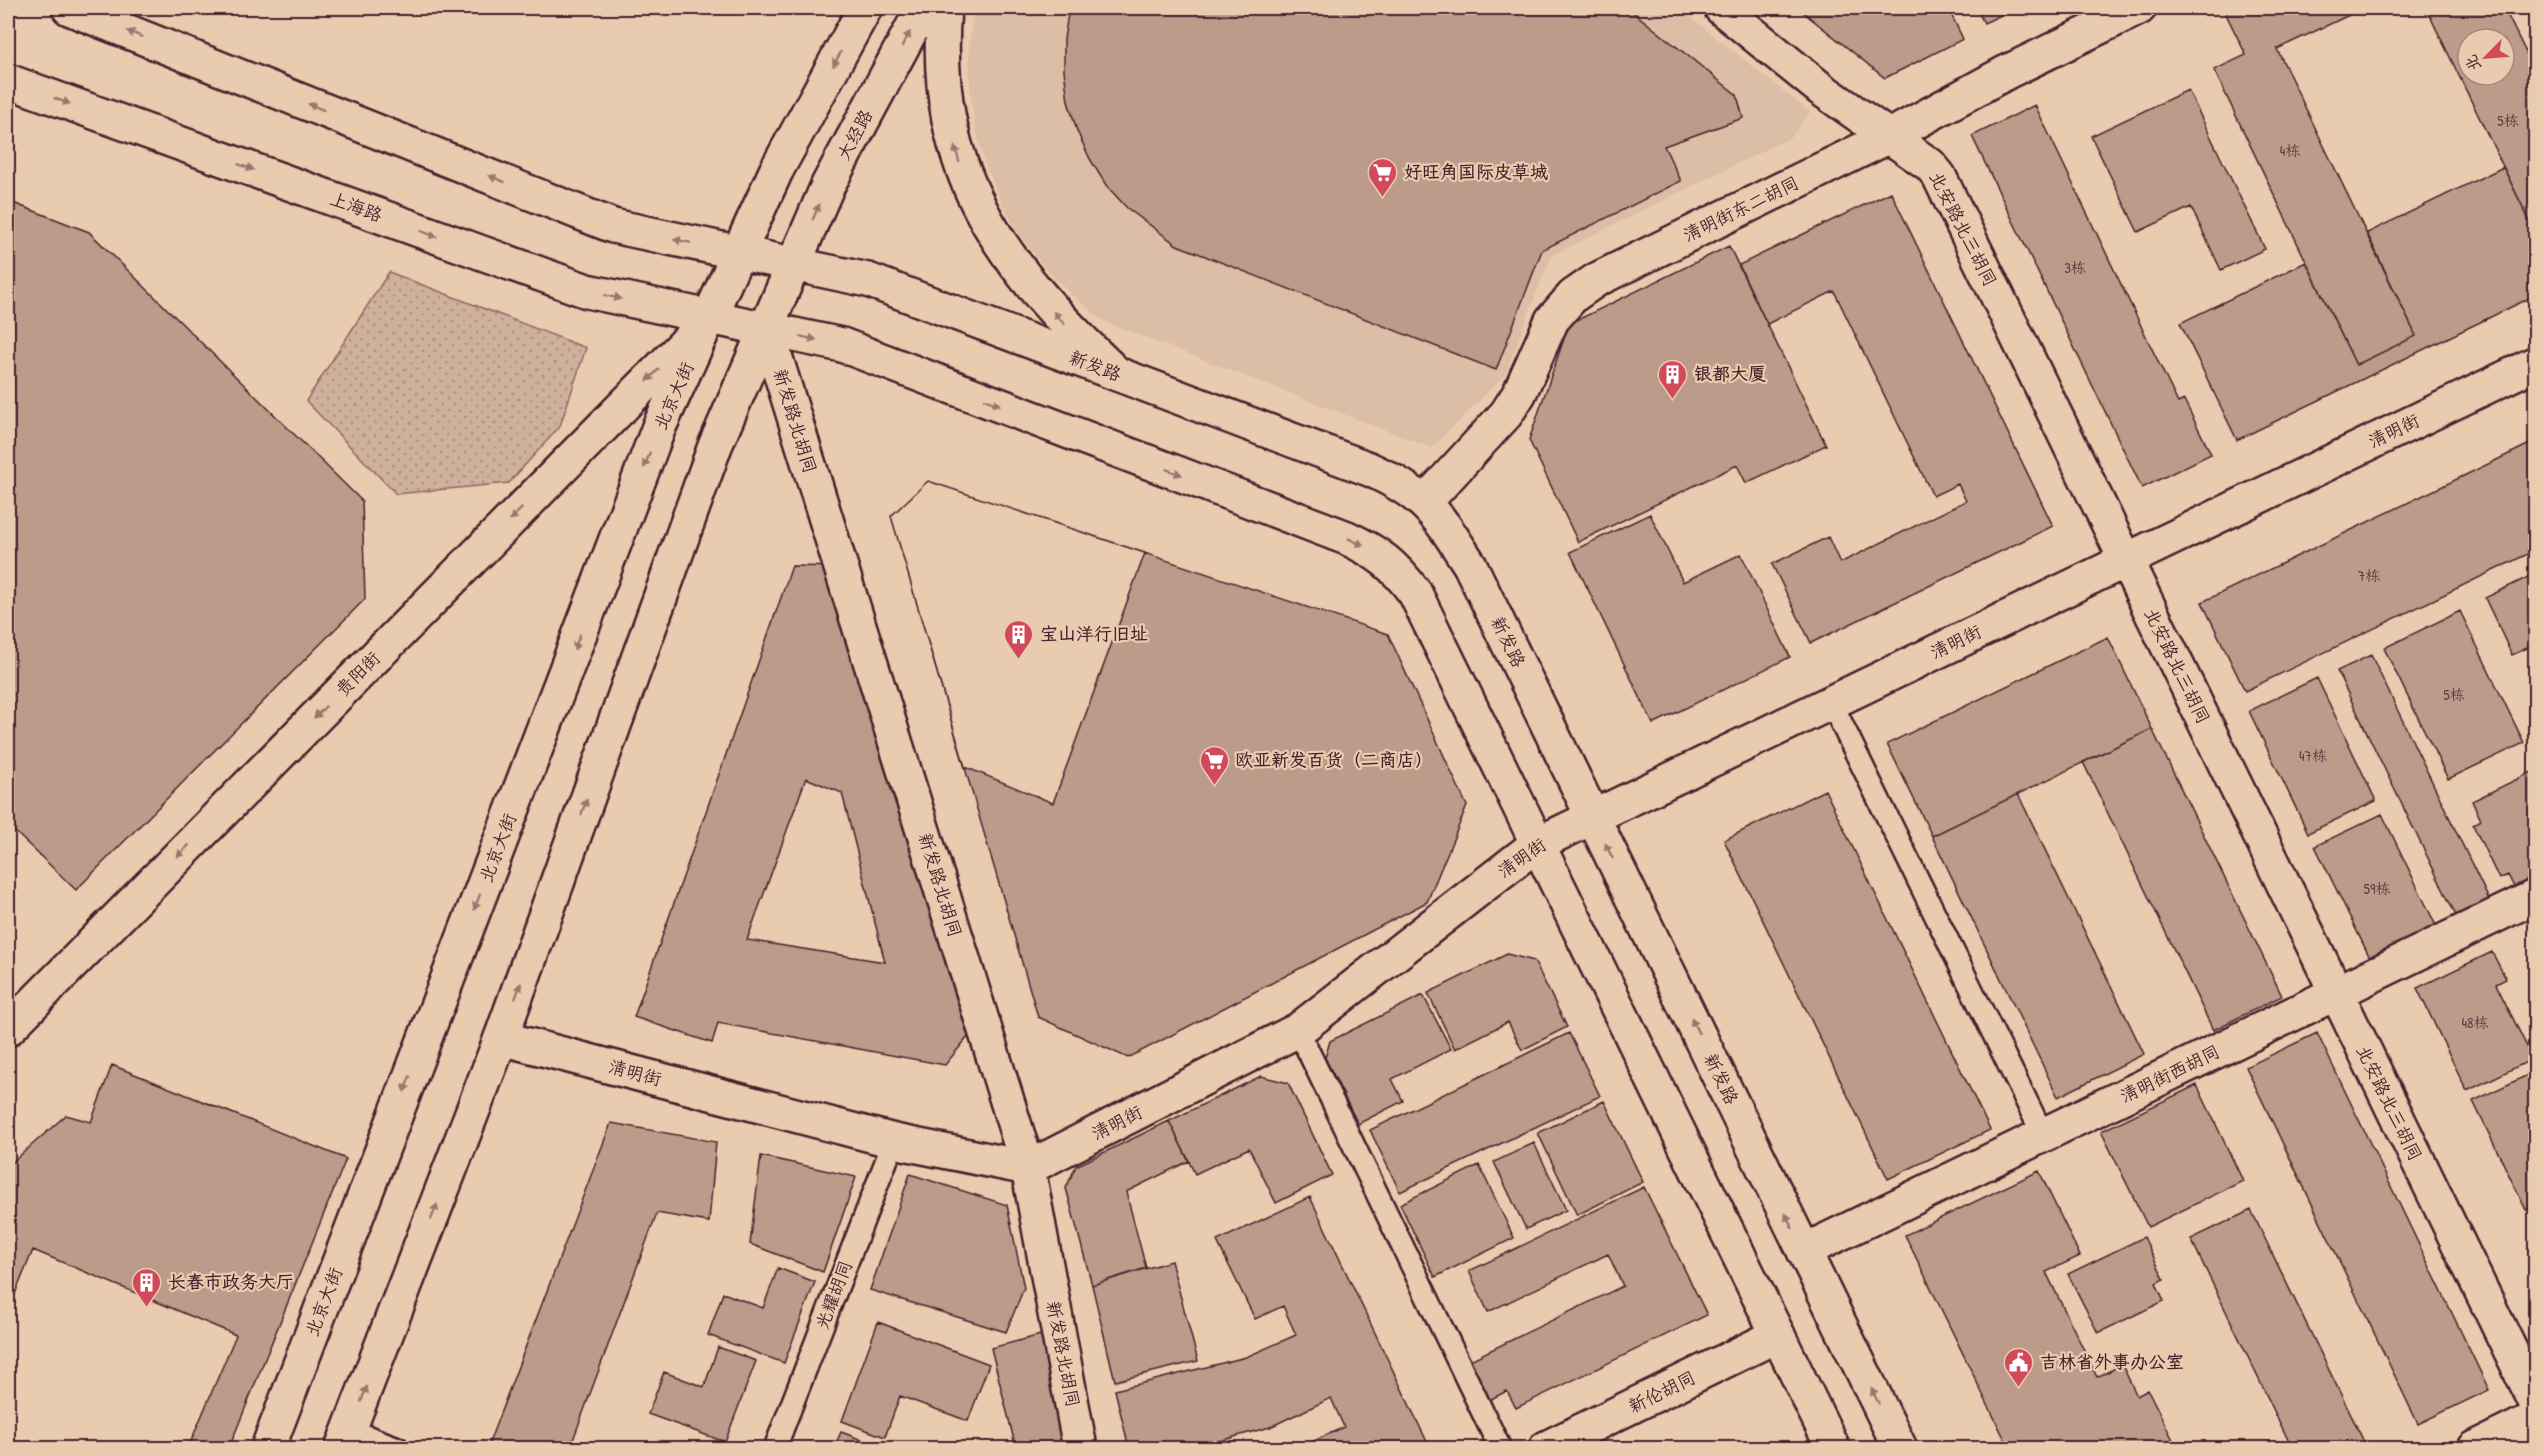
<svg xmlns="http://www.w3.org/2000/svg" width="2543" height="1456" font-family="'Patrick Hand','LXGW WenKai TC',sans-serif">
  <defs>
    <pattern id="grass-dots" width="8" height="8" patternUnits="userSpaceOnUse" patternTransform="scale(1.5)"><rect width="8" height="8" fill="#cfb09a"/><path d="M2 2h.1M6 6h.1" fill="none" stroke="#aa8f7e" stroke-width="1.8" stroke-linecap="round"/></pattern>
  </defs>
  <rect width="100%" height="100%" fill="#e9ccb0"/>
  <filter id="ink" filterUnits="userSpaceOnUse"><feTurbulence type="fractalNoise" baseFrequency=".0167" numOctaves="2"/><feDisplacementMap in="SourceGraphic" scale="12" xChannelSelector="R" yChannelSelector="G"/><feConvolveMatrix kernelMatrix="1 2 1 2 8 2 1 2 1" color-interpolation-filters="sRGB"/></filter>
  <g filter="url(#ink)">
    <path fill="#dcbda5" d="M974,8H1679L1810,112L1791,137L1551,256L1505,375L1432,448L1105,322L1073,296L1044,267L1019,235L1000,199L984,161L975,125L970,87L969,49Z"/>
    <path fill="url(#grass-dots)" stroke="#8c6862" stroke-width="1.5" d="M389,272L586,348L560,426L509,483L396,494L306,401Z"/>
    <path fill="#bc9b8b" stroke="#4a1f2b" stroke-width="1.5" fill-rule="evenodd" d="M1069,8H1604L1606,10L1628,8L1737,95L1743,118L1664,146L1681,181L1542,250L1496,370L1177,245L1127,208L1106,185L1090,159L1077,131L1068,101L1064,70V39Z
      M1798,8H1948L1963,39L1885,78Z
      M1976,8H2016L1984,23Z
      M2223,8H2364L2277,49L2416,336L2356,365L2214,70L2246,55Z
      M2426,8H2504L2536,73V234ZM2468,39H2504V75H2468Z
      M2188,90L2265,249L2221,270L2191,207L2138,232L2091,136Z
      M2035,105L2178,403L2184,400L2211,454L2142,488L1972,136Z
      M2503,167L2536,234V295L2237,440L2180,323L2306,262L2356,365L2416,336L2367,233Z
      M1891,192L2053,526L1811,643L1772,564L1828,537L1840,563L1966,501L1958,484L1933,496L1834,291L1767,324L1739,265Z
      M8,201L89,232L362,501L365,599L76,890L8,825Z
      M1729,246L1826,445L1746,483L1737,465L1578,542L1529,440L1569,324Z
      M2536,441V550L2245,691L2202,602Z
      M928,481L1388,634L1467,806L1427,902L1128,1058L1038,1017L891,516Z
      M928,481L1145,553L1053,803L965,767L891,516Z
      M1650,514L1683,582L1741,554L1790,657L1653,724L1570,552Z
      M792,566L844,567L972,1032L945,1065L718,1023L712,1043L634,1017ZM806,778L842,793L885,962L747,940Z
      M2530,576L2536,588V644L2512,655L2485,598Z
      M2460,611L2524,743L2448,779L2384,648Z
      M2108,637L2152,729L1932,836L1887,744Z
      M2371,655L2493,908L2460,924L2337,671Z
      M2317,678L2376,801L2308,833L2249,711Z
      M2152,729L2282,996L2213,1030L2083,762Z
      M2536,770V884L2517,893L2508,875L2499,879L2473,825L2481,820L2472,801Z
      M1825,790L1990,1130L1888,1179L1724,840Z
      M2018,794L2144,1054L2058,1097L1932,836Z
      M2382,814L2439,932L2373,964L2315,846Z
      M2492,952L2506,979L2496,984L2533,1059L2467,1091L2417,988Z
      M1507,954L1534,961L1567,1027L1522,1050L1508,1022L1455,1049L1428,993Z
      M1423,995L1451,1049L1392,1079L1403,1101L1358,1124L1325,1058L1330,1041Z
      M1569,1033L1600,1096L1400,1192L1370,1130Z
      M2317,1033L2489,1390L2418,1424L2246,1067Z
      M112,1065L346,1159L229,1448H8V1166L66,1115L91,1122Z
      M2536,1071V1205L2526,1210L2473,1101Z
      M1261,1076L1288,1083L1332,1175L1276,1203L1249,1148L1195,1174L1169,1121Z
      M2197,1085L2243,1181L2148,1227L2101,1131Z
      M1604,1101L1643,1182L1577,1215L1538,1133Z
      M1169,1121L1189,1161L1126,1192L1146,1268L1092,1285L1066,1188L1076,1166Z
      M611,1123L716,1142L709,1222L657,1213L570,1448H487Z
      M1534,1143L1566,1210L1526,1229L1494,1162Z
      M761,1156L856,1177L823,1272L750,1244Z
      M1479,1165L1514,1238L1435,1277L1400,1204Z
      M2039,1171L2080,1256L2046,1272L2097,1377L2122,1365L2137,1396L2148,1390L2177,1448H2009L1905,1235Z
      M910,1174L1007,1205L1024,1288L1006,1332L870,1290Z
      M1644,1187L1707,1315L1516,1408L1507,1391L1487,1401L1468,1361L1623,1286L1608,1254L1488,1312L1469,1271Z
      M1310,1197L1430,1448H1299L1344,1427L1331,1398L1270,1427L1194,1448H1129L1115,1390L1246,1357L1296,1335L1283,1306L1255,1319L1217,1241Z
      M2251,1210L2367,1448H2292L2191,1239Z
      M2144,1237L2164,1279L2156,1283L2164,1301L2098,1333L2068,1274Z
      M33,1250L236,1335L188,1448H8V1311Z
      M1171,1261L1198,1361L1115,1381L1092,1285Z
      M778,1268L815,1282L784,1363L708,1335L723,1293L763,1308Z
      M878,1322L989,1364L968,1421L900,1396L885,1437L842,1421Z
      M1041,1335L1068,1448H1016L991,1348Z
      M718,1347L756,1361L725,1442L648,1414L664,1372L704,1387Z
      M841,1432L884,1448H834Z"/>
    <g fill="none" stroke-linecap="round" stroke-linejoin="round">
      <defs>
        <path id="lane" d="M1831,702L2043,1135
          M1298,1030L1500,1448
          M350,1430L398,1448
          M775,1448L894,1141"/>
        <path id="street" d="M1721,8L1821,89L1930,165L1939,176L2536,1403
          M767,330L1028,1168L1080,1448
          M1425,502L1506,414L1519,394L1552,320L1573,296L1596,280L1890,136L2007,72L2139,8
          M1804,1251L2536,896
          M1546,1448L1778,1335
          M2475,1448L2536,1418"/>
        <path id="secondary" d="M69,8L613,226L868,280L1369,469C1427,495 1437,514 1470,565L1900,1448
          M8,81L587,291L842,345L1347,538C1379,553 1394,565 1415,593L1833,1448
          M8,1029L706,322
          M501,1038L894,1141L1028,1168L1298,1030L1537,844L2536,363"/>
        <path id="primary" d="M944,8C930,172 1002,266 1116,373
          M268,1448L659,427L776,171L865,8
          M342,1448L501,1038L715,446L828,185L923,8"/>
      </defs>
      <use href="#lane" stroke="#4a1f2b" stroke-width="26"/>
      <use href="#street" stroke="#4a1f2b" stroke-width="38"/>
      <use href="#secondary" stroke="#4a1f2b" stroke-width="38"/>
      <use href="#primary" stroke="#4a1f2b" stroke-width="38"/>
      <use href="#lane" stroke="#e9ccb0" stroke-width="21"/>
      <use href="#street" stroke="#e9ccb0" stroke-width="33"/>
      <use href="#secondary" stroke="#e9ccb0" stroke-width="33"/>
      <use href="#primary" stroke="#e9ccb0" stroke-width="33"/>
    </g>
    <defs><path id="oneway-solid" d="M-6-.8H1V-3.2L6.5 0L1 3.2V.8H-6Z" transform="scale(1.5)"/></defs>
    <g fill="#9a766e">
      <use href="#oneway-solid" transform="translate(135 34) rotate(-158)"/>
      <use href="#oneway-solid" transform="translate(906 39) rotate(-62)"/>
      <use href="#oneway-solid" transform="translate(837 59) rotate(118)"/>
      <use href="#oneway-solid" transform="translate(62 101) rotate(20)"/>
      <use href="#oneway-solid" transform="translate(316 107) rotate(-158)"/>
      <use href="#oneway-solid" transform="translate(957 154) rotate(-106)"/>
      <use href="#oneway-solid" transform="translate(246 167) rotate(20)"/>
      <use href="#oneway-solid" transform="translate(497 179) rotate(-158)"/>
      <use href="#oneway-solid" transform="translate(816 212) rotate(-67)"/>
      <use href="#oneway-solid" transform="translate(429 234) rotate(20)"/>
      <use href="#oneway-solid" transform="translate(682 241) rotate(-168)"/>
      <use href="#oneway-solid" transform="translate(613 297) rotate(12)"/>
      <use href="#oneway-solid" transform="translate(1059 318) rotate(-131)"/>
      <use href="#oneway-solid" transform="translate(808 338) rotate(12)"/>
      <use href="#oneway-solid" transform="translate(653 375) rotate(135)"/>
      <use href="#oneway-solid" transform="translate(992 402) rotate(21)"/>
      <use href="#oneway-solid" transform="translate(647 460) rotate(111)"/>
      <use href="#oneway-solid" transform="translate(1174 472) rotate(21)"/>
      <use href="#oneway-solid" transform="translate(516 514) rotate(135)"/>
      <use href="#oneway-solid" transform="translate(1356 542) rotate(25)"/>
      <use href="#oneway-solid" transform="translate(577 642) rotate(111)"/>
      <use href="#oneway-solid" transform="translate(320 712) rotate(135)"/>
      <use href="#oneway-solid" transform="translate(584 807) rotate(-70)"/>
      <use href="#oneway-solid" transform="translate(183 851) rotate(135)"/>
      <use href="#oneway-solid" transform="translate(1609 851) rotate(-116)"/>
      <use href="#oneway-solid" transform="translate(477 902) rotate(111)"/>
      <use href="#oneway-solid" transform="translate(518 991) rotate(-70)"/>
      <use href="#oneway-solid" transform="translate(1695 1026) rotate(-116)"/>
      <use href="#oneway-solid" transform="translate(407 1084) rotate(111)"/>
      <use href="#oneway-solid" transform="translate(434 1212) rotate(-69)"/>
      <use href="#oneway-solid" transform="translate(1789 1221) rotate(-116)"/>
      <use href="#oneway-solid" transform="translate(364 1394) rotate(-69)"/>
      <use href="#oneway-solid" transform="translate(1875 1396) rotate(-116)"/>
    </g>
  </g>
  <defs>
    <symbol id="supermarket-pin" viewBox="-11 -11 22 30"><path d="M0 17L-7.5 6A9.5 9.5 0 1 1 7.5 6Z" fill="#d1495b" stroke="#e9ccb0"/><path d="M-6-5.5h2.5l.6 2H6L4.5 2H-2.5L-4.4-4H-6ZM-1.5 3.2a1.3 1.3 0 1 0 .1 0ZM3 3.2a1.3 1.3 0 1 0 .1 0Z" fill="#fff"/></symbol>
    <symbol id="building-pin" viewBox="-11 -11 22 30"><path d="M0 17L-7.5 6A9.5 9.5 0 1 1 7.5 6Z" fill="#d1495b" stroke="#e9ccb0"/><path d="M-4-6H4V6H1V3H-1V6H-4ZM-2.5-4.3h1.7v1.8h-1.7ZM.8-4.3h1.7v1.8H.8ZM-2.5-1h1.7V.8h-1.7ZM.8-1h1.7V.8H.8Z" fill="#fff"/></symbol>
    <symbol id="civic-pin" viewBox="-11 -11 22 30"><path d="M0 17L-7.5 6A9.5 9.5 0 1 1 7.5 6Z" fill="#d1495b" stroke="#e9ccb0"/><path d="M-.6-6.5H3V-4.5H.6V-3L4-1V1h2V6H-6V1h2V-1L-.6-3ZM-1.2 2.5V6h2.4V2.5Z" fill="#fff"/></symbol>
  </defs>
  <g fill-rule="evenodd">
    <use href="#supermarket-pin" x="1366" y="156" width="33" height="45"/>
    <use href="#building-pin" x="1656" y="358" width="33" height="45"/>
    <use href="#building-pin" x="1002" y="618" width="33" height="45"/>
    <use href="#supermarket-pin" x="1198" y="744" width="33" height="45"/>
    <use href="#building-pin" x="130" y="1266" width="33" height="45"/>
    <use href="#civic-pin" x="2002" y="1346" width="33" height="45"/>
  </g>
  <g text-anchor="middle" stroke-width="4.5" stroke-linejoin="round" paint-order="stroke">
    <g font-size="15" fill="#663e43">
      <text x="2508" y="126">5栋</text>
      <text x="2290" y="156">4栋</text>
      <text x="2075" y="273">3栋</text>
      <text x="2369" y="581">7栋</text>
      <text x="2454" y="700">5栋</text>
      <text x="2313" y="761">47栋</text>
      <text x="2377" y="894">59栋</text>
      <text x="2475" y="1028">48栋</text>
    </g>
    <g font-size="18" fill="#4a1f2b" stroke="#e9ccb0">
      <text transform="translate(855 135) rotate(-62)" y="6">大经路</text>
      <text transform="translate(356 207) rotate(20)" y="6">上海路</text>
      <text transform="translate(1741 209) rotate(-26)" y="6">清明街东二胡同</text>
      <text transform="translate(1963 229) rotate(63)" y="6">北安路北三胡同</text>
      <text transform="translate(1095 366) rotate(21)" y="6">新发路</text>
      <text transform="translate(674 396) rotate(-66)" y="6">北京大街</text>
      <text transform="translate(795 421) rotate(73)" y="6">新发路北胡同</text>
      <text transform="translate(2394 431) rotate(-26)" y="6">清明街</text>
      <text transform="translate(1508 642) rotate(64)" y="6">新发路</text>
      <text transform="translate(1956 642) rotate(-26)" y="6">清明街</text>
      <text transform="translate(2177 666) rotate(64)" y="6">北安路北三胡同</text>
      <text transform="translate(358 674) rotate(-45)" y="6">贵阳街</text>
      <text transform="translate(498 848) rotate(-69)" y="6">北京大街</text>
      <text transform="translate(1522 858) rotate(-35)" y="6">清明街</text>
      <text transform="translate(940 885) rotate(73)" y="6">新发路北胡同</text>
      <text transform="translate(635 1073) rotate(15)" y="6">清明街</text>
      <text transform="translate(2170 1074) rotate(-26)" y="6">清明街西胡同</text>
      <text transform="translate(1721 1079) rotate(64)" y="6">新发路</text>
      <text transform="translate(2389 1103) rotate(64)" y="6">北安路北三胡同</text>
      <text transform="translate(1117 1123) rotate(-27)" y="6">清明街</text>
      <text transform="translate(834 1295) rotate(-69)" y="6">光耀胡同</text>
      <text transform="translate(324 1302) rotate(-69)" y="6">北京大街</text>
      <text transform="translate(1063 1354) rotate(79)" y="6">新发路北胡同</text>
      <text transform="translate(1662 1392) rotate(-26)" y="6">新伦胡同</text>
    </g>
    <g font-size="18" font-weight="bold" fill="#4a1f2b" stroke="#e9ccb0" text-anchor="start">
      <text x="1404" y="178">好旺角国际皮草城</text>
      <text x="1694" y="380">银都大厦</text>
      <text x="1040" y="640">宝山洋行旧址</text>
      <text x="1235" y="766">欧亚新发百货（二商店）</text>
      <text x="168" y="1288">长春市政务大厅</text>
      <text x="2040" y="1368">吉林省外事办公室</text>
    </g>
  </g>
  <rect width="2543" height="1456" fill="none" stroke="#e9ccb0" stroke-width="30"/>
  <rect x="15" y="15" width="2513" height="1426" fill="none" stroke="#4a1f2b" stroke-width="2" filter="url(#ink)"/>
  <g transform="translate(2486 57) rotate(245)"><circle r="28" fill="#e9ccb0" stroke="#a9877b" stroke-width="1.5"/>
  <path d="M0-4.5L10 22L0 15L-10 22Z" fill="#d1495b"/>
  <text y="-9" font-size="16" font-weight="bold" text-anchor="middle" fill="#4a1f2b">北</text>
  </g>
</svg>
